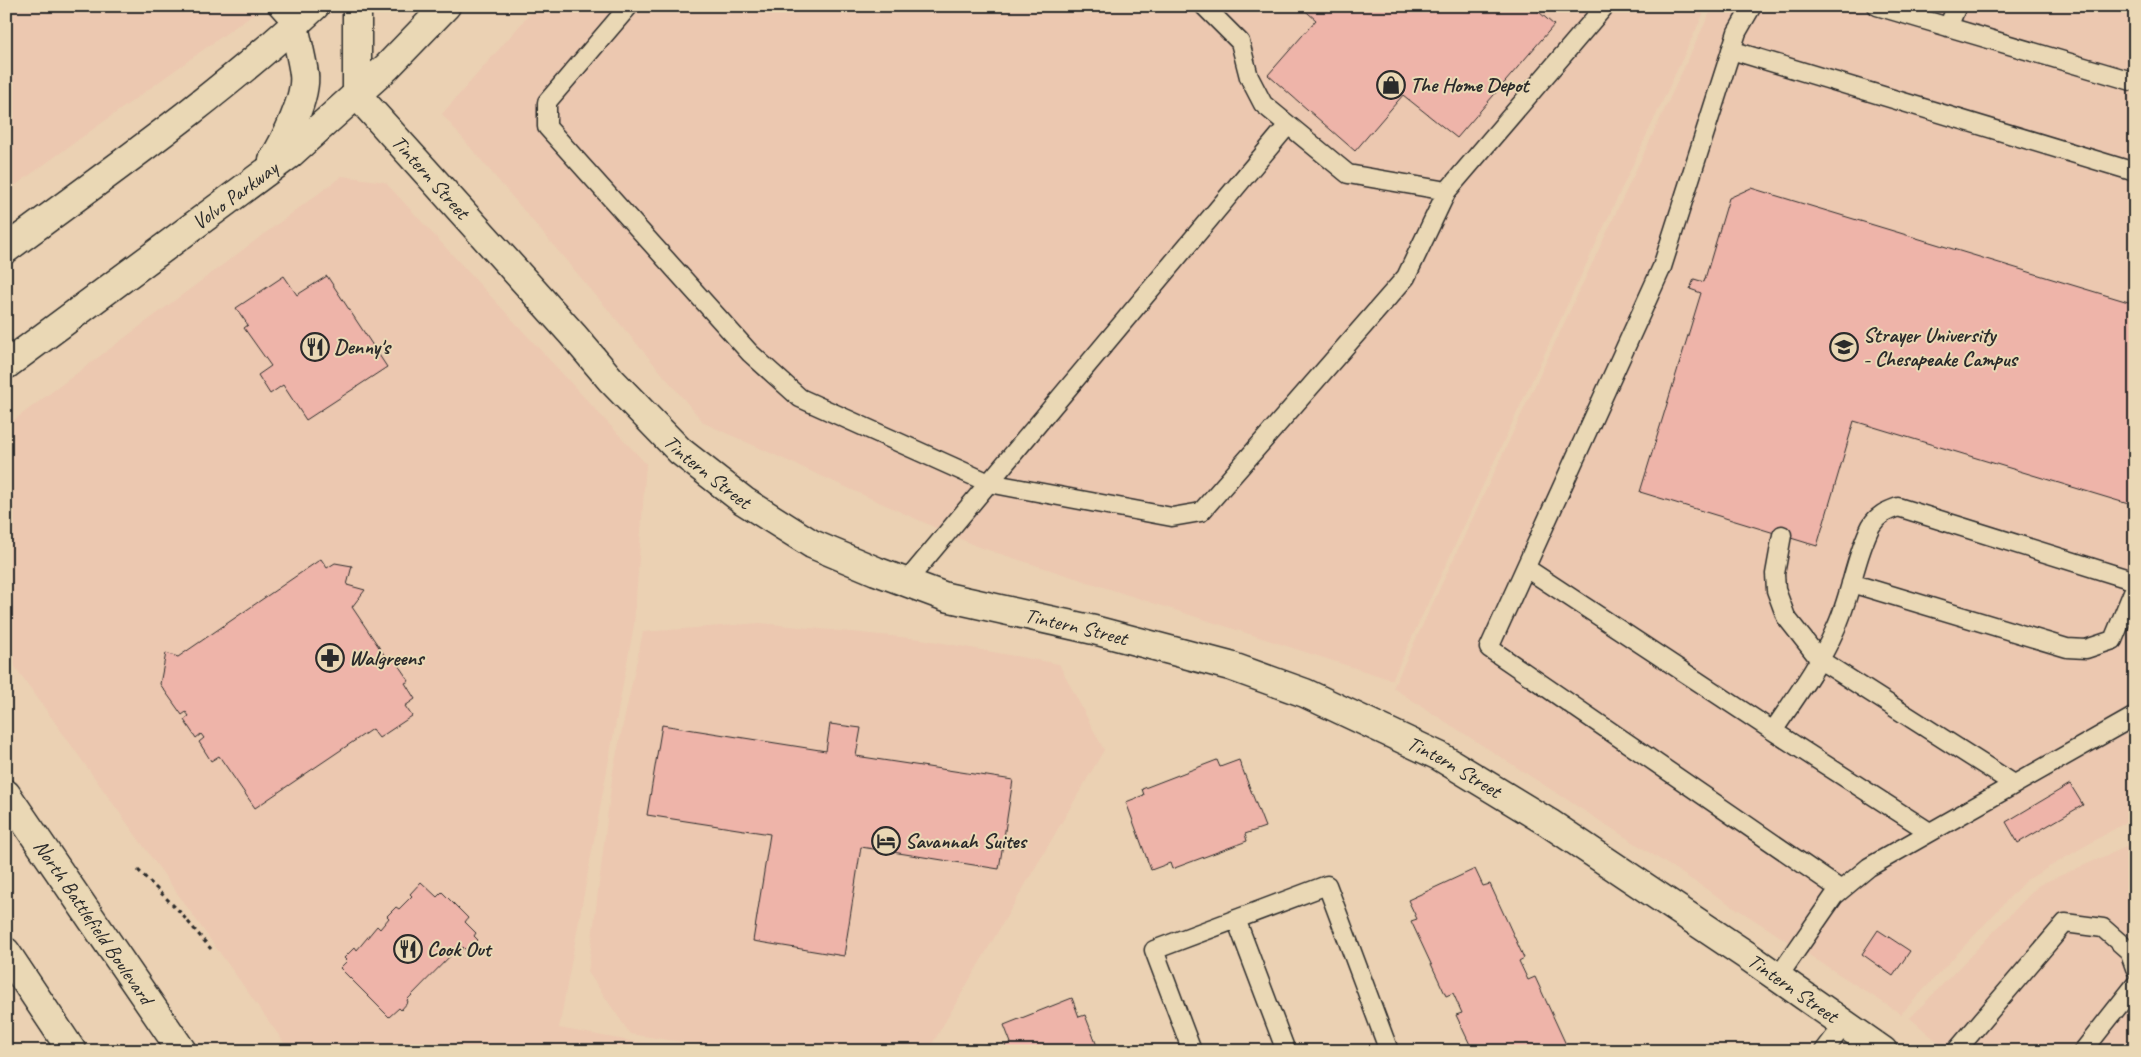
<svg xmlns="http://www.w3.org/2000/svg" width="2141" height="1057" font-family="Caveat,sans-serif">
  <rect width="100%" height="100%" fill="#ebd1b3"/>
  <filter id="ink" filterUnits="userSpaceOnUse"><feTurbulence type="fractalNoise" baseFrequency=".02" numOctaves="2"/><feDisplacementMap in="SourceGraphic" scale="10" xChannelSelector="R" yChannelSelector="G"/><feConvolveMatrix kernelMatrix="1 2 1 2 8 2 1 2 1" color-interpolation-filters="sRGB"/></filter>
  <g filter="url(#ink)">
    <path fill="#ecc8b0" d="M6,6H264L6,192Z
      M537,6H1707L1392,680L976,546L704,423L442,114Z
      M1713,6H2135V817L2025,881L1901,1014L1393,688Z
      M342,176L385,182L646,464L634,625L559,1028L685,1051H290L6,654V426Z
      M760,623L921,639L1059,664L1104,750L928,1051H740L630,1034L588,972L613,771L643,632Z
      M2135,843V1051H1948L1910,1018L2039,885Z"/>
    <path fill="#eeb4a9" stroke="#2b2b2b" d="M1300,6H1532L1554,25L1457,138L1403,95L1355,151L1268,75L1316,20Z
      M1751,188L2135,304V506L1854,421L1817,546L1640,492L1701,293L1690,289L1694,279L1704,282L1729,198Z
      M284,276L297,295L327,276L387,367L306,420L283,385L270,394L258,375L271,366L244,328L248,325L236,308Z
      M321,559L327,568L335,563L352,566L347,585L365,590L352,607L389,662L394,659L409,681L405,683L415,699L405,706L412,716L379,738L372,729L255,808L219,756L211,761L199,742L204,738L201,734L196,738L184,720L189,716L186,712L182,715L160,684L166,653L178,657Z
      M830,724L861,728L856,756L1013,780L999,869L861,847L844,956L753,941L770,834L647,815L662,725L826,751Z
      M1217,760L1220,767L1239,760L1265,827L1245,834L1247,841L1172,869L1170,863L1151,870L1126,802L1144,795L1142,789Z
      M2070,784L2083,805L2018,843L2006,822Z
      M1475,869L1483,886L1490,884L1524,958L1519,961L1528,980L1535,977L1569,1051H1473L1456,1015L1462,1013L1453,993L1446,996L1411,921L1417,919L1408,900Z
      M421,882L437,897L442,892L468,918L465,922L476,933L474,936L478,940L467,951L463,947L461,950L458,948L407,1000L408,1002L401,1010L399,1008L389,1017L340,968L347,961L344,958L355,947L357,950L377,926L380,929L389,918L387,916L396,907L399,909L412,896L410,894Z
      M1878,930L1910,951L1893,976L1862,954Z
      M1072,998L1079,1017L1085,1015L1099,1051H1007L1005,1045L1011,1043L1004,1025Z"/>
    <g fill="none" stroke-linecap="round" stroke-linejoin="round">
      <defs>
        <path id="lane" d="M277,6L294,25
          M629,6L547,102V127L750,353L800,398L989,483L1172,517L1201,512L1406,277L1447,191L1605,6
          M1204,6L1240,42L1249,77L1263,104L1348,174L1447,191
          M1752,6L1737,32L1662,267L1489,648L1841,890
          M1877,6L2135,82
          M1948,27L1957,6
          M1731,50L2135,172
          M1782,535L1775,574L1776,590L1786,617L1820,660L2014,784
          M1526,568L1773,731
          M906,582L1288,125
          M1851,583L2067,648L2086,649L2113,640L2135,587
          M1928,831L1773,731C1795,698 1819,666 1835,630C1851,597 1854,559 1871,526C1877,515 1887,511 1898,507L2135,581
          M1236,919L1286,1051
          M1778,977L1834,896L1869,867L2135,716
          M1192,1051L1154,950L1327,885L1389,1051
          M1824,1051L1845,1023
          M1956,1051L2065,923L2103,928L2129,951L2135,968
          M2083,1051L2135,985"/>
        <g id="street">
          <path id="s1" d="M357,6V95L573,335L611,380L680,451L744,501L812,544L876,571L946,597L1094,630L1230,666L1305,693L1439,756L1549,823L1746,955L1883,1051"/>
          <path d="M273,160C285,141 307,97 304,74C302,58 297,41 294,25"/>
          <path d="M6,249C111,171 219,96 315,6"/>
          <path id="s2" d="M6,365L289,155L387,67L446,6"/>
        </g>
        <g id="primary">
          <path id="s3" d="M6,794L182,1051"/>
          <path d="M6,952L72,1051"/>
        </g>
      </defs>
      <use href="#lane" stroke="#2b2b2b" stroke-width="21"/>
      <use href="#street" stroke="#2b2b2b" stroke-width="31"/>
      <use href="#primary" stroke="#2b2b2b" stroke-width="31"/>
      <path stroke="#2b2b2b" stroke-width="3" stroke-dasharray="4 4" stroke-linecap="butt" d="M138,870L179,911L211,949"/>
      <use href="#lane" stroke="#ead8b5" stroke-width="18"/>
      <use href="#street" stroke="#ead8b5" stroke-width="28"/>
      <use href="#primary" stroke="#ead8b5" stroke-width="28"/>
    </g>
  </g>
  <defs>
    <symbol id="shop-ring" viewBox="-11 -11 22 22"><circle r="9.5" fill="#ead8b5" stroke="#2b2b2b" stroke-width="1.5"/><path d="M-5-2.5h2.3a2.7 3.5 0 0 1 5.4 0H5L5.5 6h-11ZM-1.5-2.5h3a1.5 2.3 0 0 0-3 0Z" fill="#2b2b2b"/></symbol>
    <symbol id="restaurant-ring" viewBox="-11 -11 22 22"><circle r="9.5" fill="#ead8b5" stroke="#2b2b2b" stroke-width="1.5"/><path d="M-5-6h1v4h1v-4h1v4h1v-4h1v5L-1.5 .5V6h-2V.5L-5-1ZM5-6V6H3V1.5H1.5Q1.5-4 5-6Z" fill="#2b2b2b"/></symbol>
    <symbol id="university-ring" viewBox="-11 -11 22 22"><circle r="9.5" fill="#ead8b5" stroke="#2b2b2b" stroke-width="1.5"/><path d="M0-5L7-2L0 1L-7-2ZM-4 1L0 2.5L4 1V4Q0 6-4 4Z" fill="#2b2b2b"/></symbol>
    <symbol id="pharmacy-ring" viewBox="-11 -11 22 22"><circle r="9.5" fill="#ead8b5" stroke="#2b2b2b" stroke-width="1.5"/><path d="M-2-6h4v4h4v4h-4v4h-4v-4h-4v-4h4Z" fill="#2b2b2b"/></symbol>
    <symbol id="hotel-ring" viewBox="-11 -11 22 22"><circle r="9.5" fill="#ead8b5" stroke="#2b2b2b" stroke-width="1.5"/><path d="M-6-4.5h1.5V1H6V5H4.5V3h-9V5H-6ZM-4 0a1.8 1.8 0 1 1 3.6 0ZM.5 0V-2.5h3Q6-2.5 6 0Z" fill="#2b2b2b"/></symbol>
  </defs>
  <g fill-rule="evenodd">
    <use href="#shop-ring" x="1375" y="69" width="32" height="32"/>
    <use href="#restaurant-ring" x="299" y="331" width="32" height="32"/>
    <use href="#university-ring" x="1828" y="331" width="32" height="32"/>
    <use href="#pharmacy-ring" x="314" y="642" width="32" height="32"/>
    <use href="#hotel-ring" x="870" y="825" width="32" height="32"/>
    <use href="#restaurant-ring" x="392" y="933" width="32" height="32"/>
  </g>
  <g text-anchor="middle" stroke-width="4" stroke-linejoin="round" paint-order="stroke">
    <g font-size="21" font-weight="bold" fill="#2b2b2b" stroke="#ead8b5" text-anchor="start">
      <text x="1410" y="92">The Home Depot</text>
      <text x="1863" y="342">Strayer University<tspan x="1863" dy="24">- Chesapeake Campus</tspan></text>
      <text x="334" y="354">Denny's</text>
      <text x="349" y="665">Walgreens</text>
      <text x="905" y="848">Savannah Suites</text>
      <text x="427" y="956">Cook Out</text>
    </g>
    <g font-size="21" fill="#2b2b2b" stroke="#ead8b5">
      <text dy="7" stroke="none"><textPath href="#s1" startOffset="199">Tintern Street</textPath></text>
      <text dy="7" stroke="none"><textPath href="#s2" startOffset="285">Volvo Parkway</textPath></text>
      <text dy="7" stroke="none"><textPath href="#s1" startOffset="604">Tintern Street</textPath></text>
      <text dy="7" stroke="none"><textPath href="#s1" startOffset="1009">Tintern Street</textPath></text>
      <text dy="7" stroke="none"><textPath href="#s1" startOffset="1414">Tintern Street</textPath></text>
      <text dy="7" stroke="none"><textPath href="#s3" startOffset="155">North Battlefield Boulevard</textPath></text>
      <text dy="7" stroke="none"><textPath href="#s1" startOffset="1819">Tintern Street</textPath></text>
    </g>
  </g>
  <rect width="2141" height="1057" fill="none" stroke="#ead8b5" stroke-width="25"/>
  <rect x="12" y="12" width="2116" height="1032" fill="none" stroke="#2b2b2b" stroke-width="2" filter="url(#ink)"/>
</svg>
